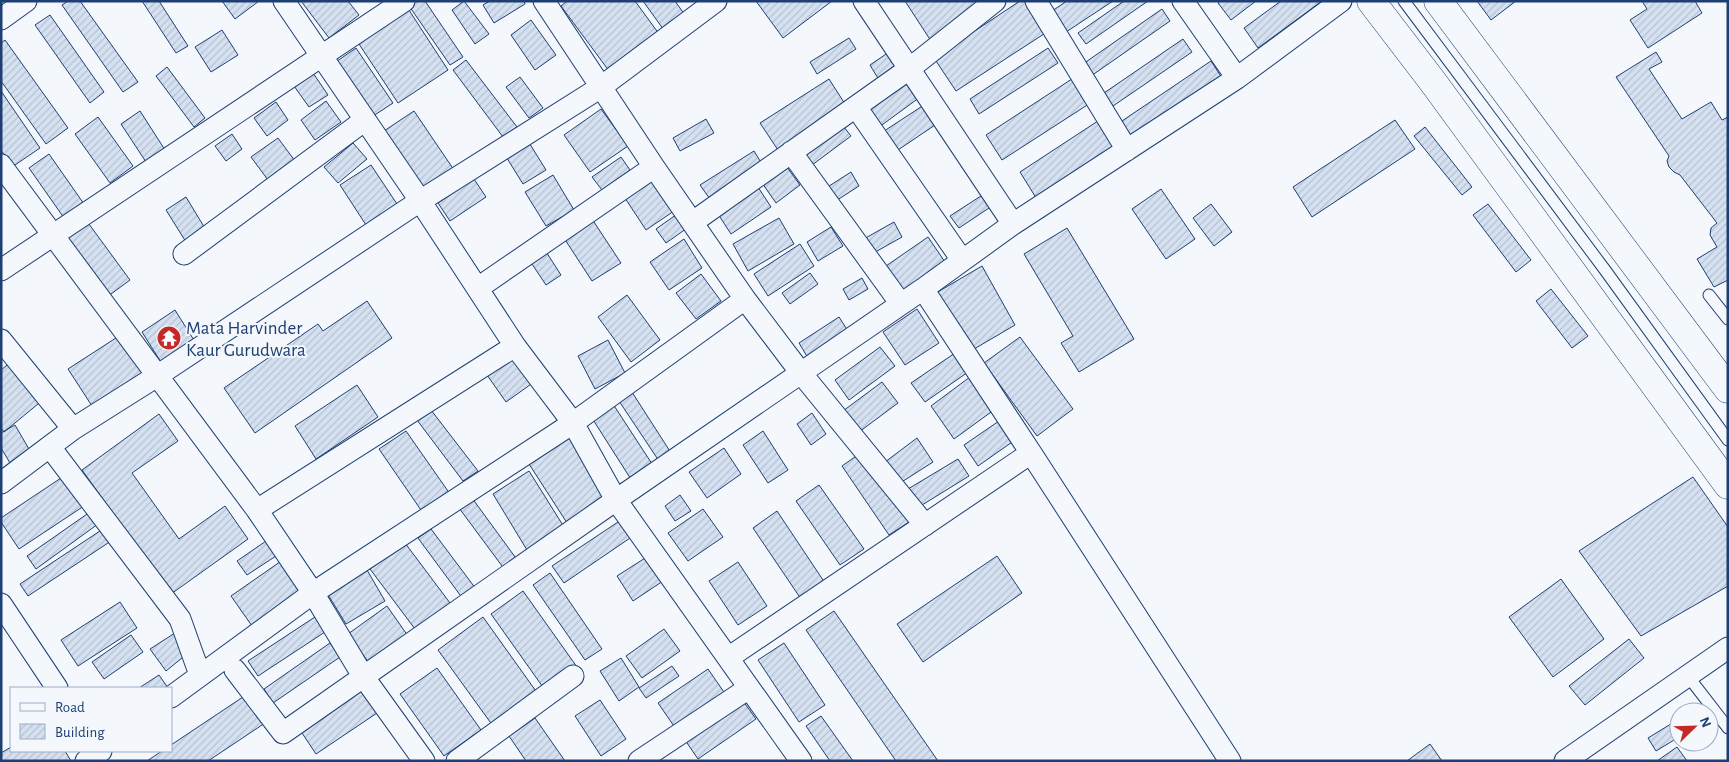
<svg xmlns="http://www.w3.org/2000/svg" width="1729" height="762" font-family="'Alegreya Sans',sans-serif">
  <defs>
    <pattern id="building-hatch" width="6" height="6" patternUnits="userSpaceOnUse" patternTransform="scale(1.25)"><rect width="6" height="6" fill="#d5e0f0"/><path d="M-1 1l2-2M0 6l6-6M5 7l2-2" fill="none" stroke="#b6c1d1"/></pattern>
  </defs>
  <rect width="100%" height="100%" fill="#f4f7fb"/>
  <path fill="url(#building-hatch)" stroke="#1d3f73" d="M68,1H80L138,82L123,92L62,5Z
    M142,1H159L188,46L176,53Z
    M222,1H259L235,19Z
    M301,1H348L359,15L329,38Z
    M409,1H425L463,57L450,65L407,3Z
    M464,1L489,34L475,44L452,10Z
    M490,1H524L525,4L494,23L483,5Z
    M567,1H635L662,38L612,75L561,6Z
    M643,1H675L687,18L666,33Z
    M756,1H832L783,38Z
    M905,1H986L931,41Z
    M1020,1H1027L1047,32L956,91L934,58Z
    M1067,1H1113L1066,32L1052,11Z
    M1124,1H1148L1086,44L1078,33Z
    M1220,1H1256L1231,20L1218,3Z
    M1281,1H1322L1258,48L1244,28Z
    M1477,1H1516L1491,20Z
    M1642,1H1695L1702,13L1648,48L1630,20L1647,9Z
    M405,4L448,70L398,103L355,38Z
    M1162,9L1170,21L1091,76L1083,64Z
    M50,15L104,92L90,103L35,25Z
    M531,20L556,55L535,70L511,35Z
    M222,30L238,55L211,72L195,47Z
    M849,38L856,49L817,74L810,62Z
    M1183,39L1192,52L1113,106L1104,93Z
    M5,40L68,128L46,144L1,81V43Z
    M356,48L393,103L370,118L333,64Z
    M1048,48L1058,63L979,114L970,99Z
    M892,50L902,65L879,80L870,65Z
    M1656,52L1662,62L1649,69L1682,119L1711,102L1722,120L1728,117V280L1714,287L1697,259L1717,247L1710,235L1711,228L1717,223L1680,175L1674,172L1669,167L1667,161L1669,156L1616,77Z
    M466,60L517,127L503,137L453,70Z
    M1211,61L1222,78L1130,141L1119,123Z
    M167,67L205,118L194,127L156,76Z
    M313,73L328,95L309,107L294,86Z
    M1078,75L1095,100L1002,160L986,135Z
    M520,77L543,108L529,118L506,87Z
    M910,78L923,95L875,130L863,113Z
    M829,79L847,107L778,150L760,123Z
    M1,91L40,148L12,167L1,150Z
    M326,101L341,122L315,140L301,120Z
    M276,102L288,120L267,136L254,118Z
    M927,103L941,121L892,154L878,135Z
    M601,109L628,146L590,172L564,135Z
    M140,111L167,153L148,165L121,124Z
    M414,111L454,170L424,191L384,131Z
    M98,117L133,166L110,183L75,134Z
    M706,119L714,133L680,151L673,138Z
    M1101,119L1120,148L1038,201L1020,172Z
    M1395,120L1415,149L1312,217L1293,187Z
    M840,122L851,136L808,168L798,154Z
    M1425,127L1472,187L1462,195L1414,136Z
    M232,134L242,149L226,161L215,146Z
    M278,138L295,161L268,180L251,157Z
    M528,141L546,170L523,184L505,155Z
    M353,143L367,159L338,183L324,167Z
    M754,151L765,169L712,202L700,185Z
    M49,154L84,204L64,218L29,168Z
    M621,157L630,170L602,190L592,177Z
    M784,163L800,185L776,203L760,180Z
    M371,165L397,204L366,225L340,185Z
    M851,172L859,186L831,204L823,190Z
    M553,175L574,210L546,226L525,192Z
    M650,176L674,211L646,230L623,195Z
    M474,179L486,197L450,221L438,203Z
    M756,184L771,207L731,234L716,211Z
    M1161,189L1195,239L1166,259L1132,209Z
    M984,194L992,206L959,228L950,216Z
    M186,197L206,230L186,242L166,210Z
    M1211,204L1232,232L1214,246L1193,218Z
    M1488,204L1531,260L1516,272L1473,215Z
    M680,212L690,226L666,243L656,229Z
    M590,216L621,263L592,281L562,235Z
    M779,218L794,244L748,271L733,244Z
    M86,220L130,280L107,297L63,237Z
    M894,222L902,237L870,255L862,240Z
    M831,227L843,246L818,261L807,242Z
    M1067,228L1134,339L1079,372L1061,343L1073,336L1024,254Z
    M928,237L945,262L903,291L886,266Z
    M684,239L702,268L669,290L650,262Z
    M800,244L814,266L768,296L754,274Z
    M543,247L561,275L546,285L528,258Z
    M982,266L1015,325L969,352L936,293Z
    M810,273L818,284L790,304L782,293Z
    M701,274L721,301L696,319L676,293Z
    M862,278L868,289L849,300L843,289Z
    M1551,289L1588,336L1572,348L1536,301Z
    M627,295L660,340L631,362L598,317Z
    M367,301L392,338L255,433L224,388L318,324L323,331Z
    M917,309L939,343L905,365L883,332Z
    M175,310L197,345L164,367L142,332Z
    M839,317L848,331L808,358L799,343Z
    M119,336L142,373L92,406L68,369Z
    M1020,337L1073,409L1037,436L984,363Z
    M608,340L625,373L595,389L578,356Z
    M880,347L895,366L849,400L835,380Z
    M958,351L971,370L925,402L911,383Z
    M515,355L534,382L506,402L487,375Z
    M12,361L44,399L4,432L1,428V370Z
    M974,374L998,407L954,439L931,406Z
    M882,382L898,403L859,432L843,411Z
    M357,385L378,417L316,459L295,426Z
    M630,389L673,456L661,464L617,398Z
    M611,401L656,470L634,484L590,415Z
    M431,410L478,471L463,481L417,420Z
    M812,413L826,434L811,445L797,424Z
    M159,414L178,441L132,473L179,539L225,506L248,539L171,594L82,470Z
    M1002,419L1015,440L978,466L964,445Z
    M15,425L33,456L13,468L1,448V433Z
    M406,431L450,494L423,513L379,449Z
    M763,431L788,470L768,483L743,445Z
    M571,437L611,499L569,526L529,464Z
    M917,438L933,462L897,485L881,465Z
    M724,448L741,474L707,498L689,472Z
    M862,452L909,522L889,535L842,466Z
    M958,459L969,476L914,510L903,492Z
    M529,471L564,527L527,550L493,494Z
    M64,476L84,506L19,549L1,522V518Z
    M1693,477L1728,527V586L1641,636L1579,551Z
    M819,485L864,549L840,565L796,501Z
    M680,495L691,511L675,521L665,506Z
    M472,498L518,561L505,570L459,508Z
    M703,509L723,537L688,561L668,533Z
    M777,511L825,583L801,599L753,528Z
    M90,512L98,524L36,569L27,556Z
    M624,518L636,534L564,583L552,566Z
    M106,527L114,539L28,596L20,584Z
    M431,529L476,589L463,599L418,538Z
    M269,539L279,554L247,575L237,561Z
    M405,543L453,607L418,633L370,569Z
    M653,553L669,577L633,601L617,576Z
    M997,556L1022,593L923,662L897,624Z
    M287,557L308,587L252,626L231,596Z
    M738,562L767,606L738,625L709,581Z
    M367,570L385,601L346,624L327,593Z
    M550,573L602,649L585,660L533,585Z
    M1561,579L1604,639L1553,677L1509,617Z
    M523,591L577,667L545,690L491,614Z
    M120,602L137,628L78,666L61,640Z
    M387,606L408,636L369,663L348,634Z
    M834,611L938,761H896L806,630Z
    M318,615L328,630L258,676L248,661Z
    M483,617L538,694L493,726L438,650Z
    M664,629L680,651L642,678L626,656Z
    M175,633L188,653L166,671L150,649Z
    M131,635L143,652L104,679L92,662Z
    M1629,639L1644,658L1585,705L1569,686Z
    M330,643L340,657L273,703L264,689Z
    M784,643L825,705L799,722L758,660Z
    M621,658L639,687L619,701L600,671Z
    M672,666L679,676L646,698L639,688Z
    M437,668L481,730L444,756L400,694Z
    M708,669L726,695L676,729L658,703Z
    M159,675L168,688H139Z
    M364,687L380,711L316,754L300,730Z
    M246,695L265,723L208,761H147L162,751H171V745Z
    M600,700L626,739L601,756L575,716Z
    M743,701L756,719L698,759L685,740Z
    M821,716L853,761H830L806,726Z
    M535,718L565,761H526L509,736Z
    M1679,719V737L1656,751L1648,738Z
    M1430,744L1442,761H1407Z
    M11,747V751H65L71,761H1V753Z
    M1677,747L1687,761H1657Z"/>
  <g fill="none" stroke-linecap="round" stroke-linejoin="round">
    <defs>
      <path id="lane" d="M1404,1L1605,270L1728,440
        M1709,295L1728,319
        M1687,675L1728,728"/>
      <path id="street" d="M284,1L415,193L515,346L573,423L616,500L801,761
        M544,1L654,167L745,299L801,373L925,525
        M864,1L1013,224
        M1036,1L1127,150
        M1183,1L1237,78
        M1,19L26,1
        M856,107L962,260
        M791,152L901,304
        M1,165L257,510L313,593L363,676L424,761
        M693,222L909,69L995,1
        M184,254L365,120
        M1,270L404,1
        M478,288L654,167
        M1,340L73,429
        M50,447L180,619L200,675
        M1031,453L1230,761
        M1,483L73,429L157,376L420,201L601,87L716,1
        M257,510L515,346
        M1,604L57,688
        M728,658L1031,453L923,289
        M235,670L283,733L616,500L923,289L1013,224L1237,78L1341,1
        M171,697L313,593L573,423L745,299
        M86,761L101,751
        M457,761L573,676
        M639,761L749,688
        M1565,761L1728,648"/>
      <path id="primary" d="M1371,1L1433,82L1728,485
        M1438,1L1728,389"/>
    </defs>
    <use href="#lane" stroke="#1d3f73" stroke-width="13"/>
    <use href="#street" stroke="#1d3f73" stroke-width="23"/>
    <use href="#primary" stroke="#1d3f73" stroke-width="29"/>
    <use href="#lane" stroke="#f4f7fb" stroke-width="11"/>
    <use href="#street" stroke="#f4f7fb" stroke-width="21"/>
    <use href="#primary" stroke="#f4f7fb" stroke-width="28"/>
  </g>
  <defs>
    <symbol id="temple-disc" viewBox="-11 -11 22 22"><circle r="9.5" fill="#c62828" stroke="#f4f7fb"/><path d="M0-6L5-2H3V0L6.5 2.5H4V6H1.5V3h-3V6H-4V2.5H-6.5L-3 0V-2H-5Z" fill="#fff"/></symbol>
  </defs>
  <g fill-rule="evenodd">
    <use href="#temple-disc" x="155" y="324" width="28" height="28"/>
  </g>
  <g text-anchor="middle" stroke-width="4" stroke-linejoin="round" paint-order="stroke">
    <g font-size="19" fill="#1d3f73" stroke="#f4f7fb" text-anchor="start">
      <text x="186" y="334">Mata Harvinder<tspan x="186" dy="22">Kaur Gurudwara</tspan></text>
    </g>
  </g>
  <rect width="1729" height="762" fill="none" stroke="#1d3f73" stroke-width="5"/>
  <rect x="10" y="687" width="162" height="65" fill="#f4f7fb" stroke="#9eadc5"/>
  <rect x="20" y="703" width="25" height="8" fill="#f4f7fb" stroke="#9eadc5"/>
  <text x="55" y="712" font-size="15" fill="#1d3f73">Road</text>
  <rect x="20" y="724" width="25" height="15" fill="url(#building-hatch)" stroke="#9eadc5"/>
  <text x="55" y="737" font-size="15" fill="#1d3f73">Building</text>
  <g transform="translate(1694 727) rotate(67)"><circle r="24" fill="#f4f7fb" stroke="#9eadc5"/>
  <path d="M0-4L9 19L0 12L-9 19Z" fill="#c62828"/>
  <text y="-8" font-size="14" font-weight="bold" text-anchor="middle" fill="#1d3f73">N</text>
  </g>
</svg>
